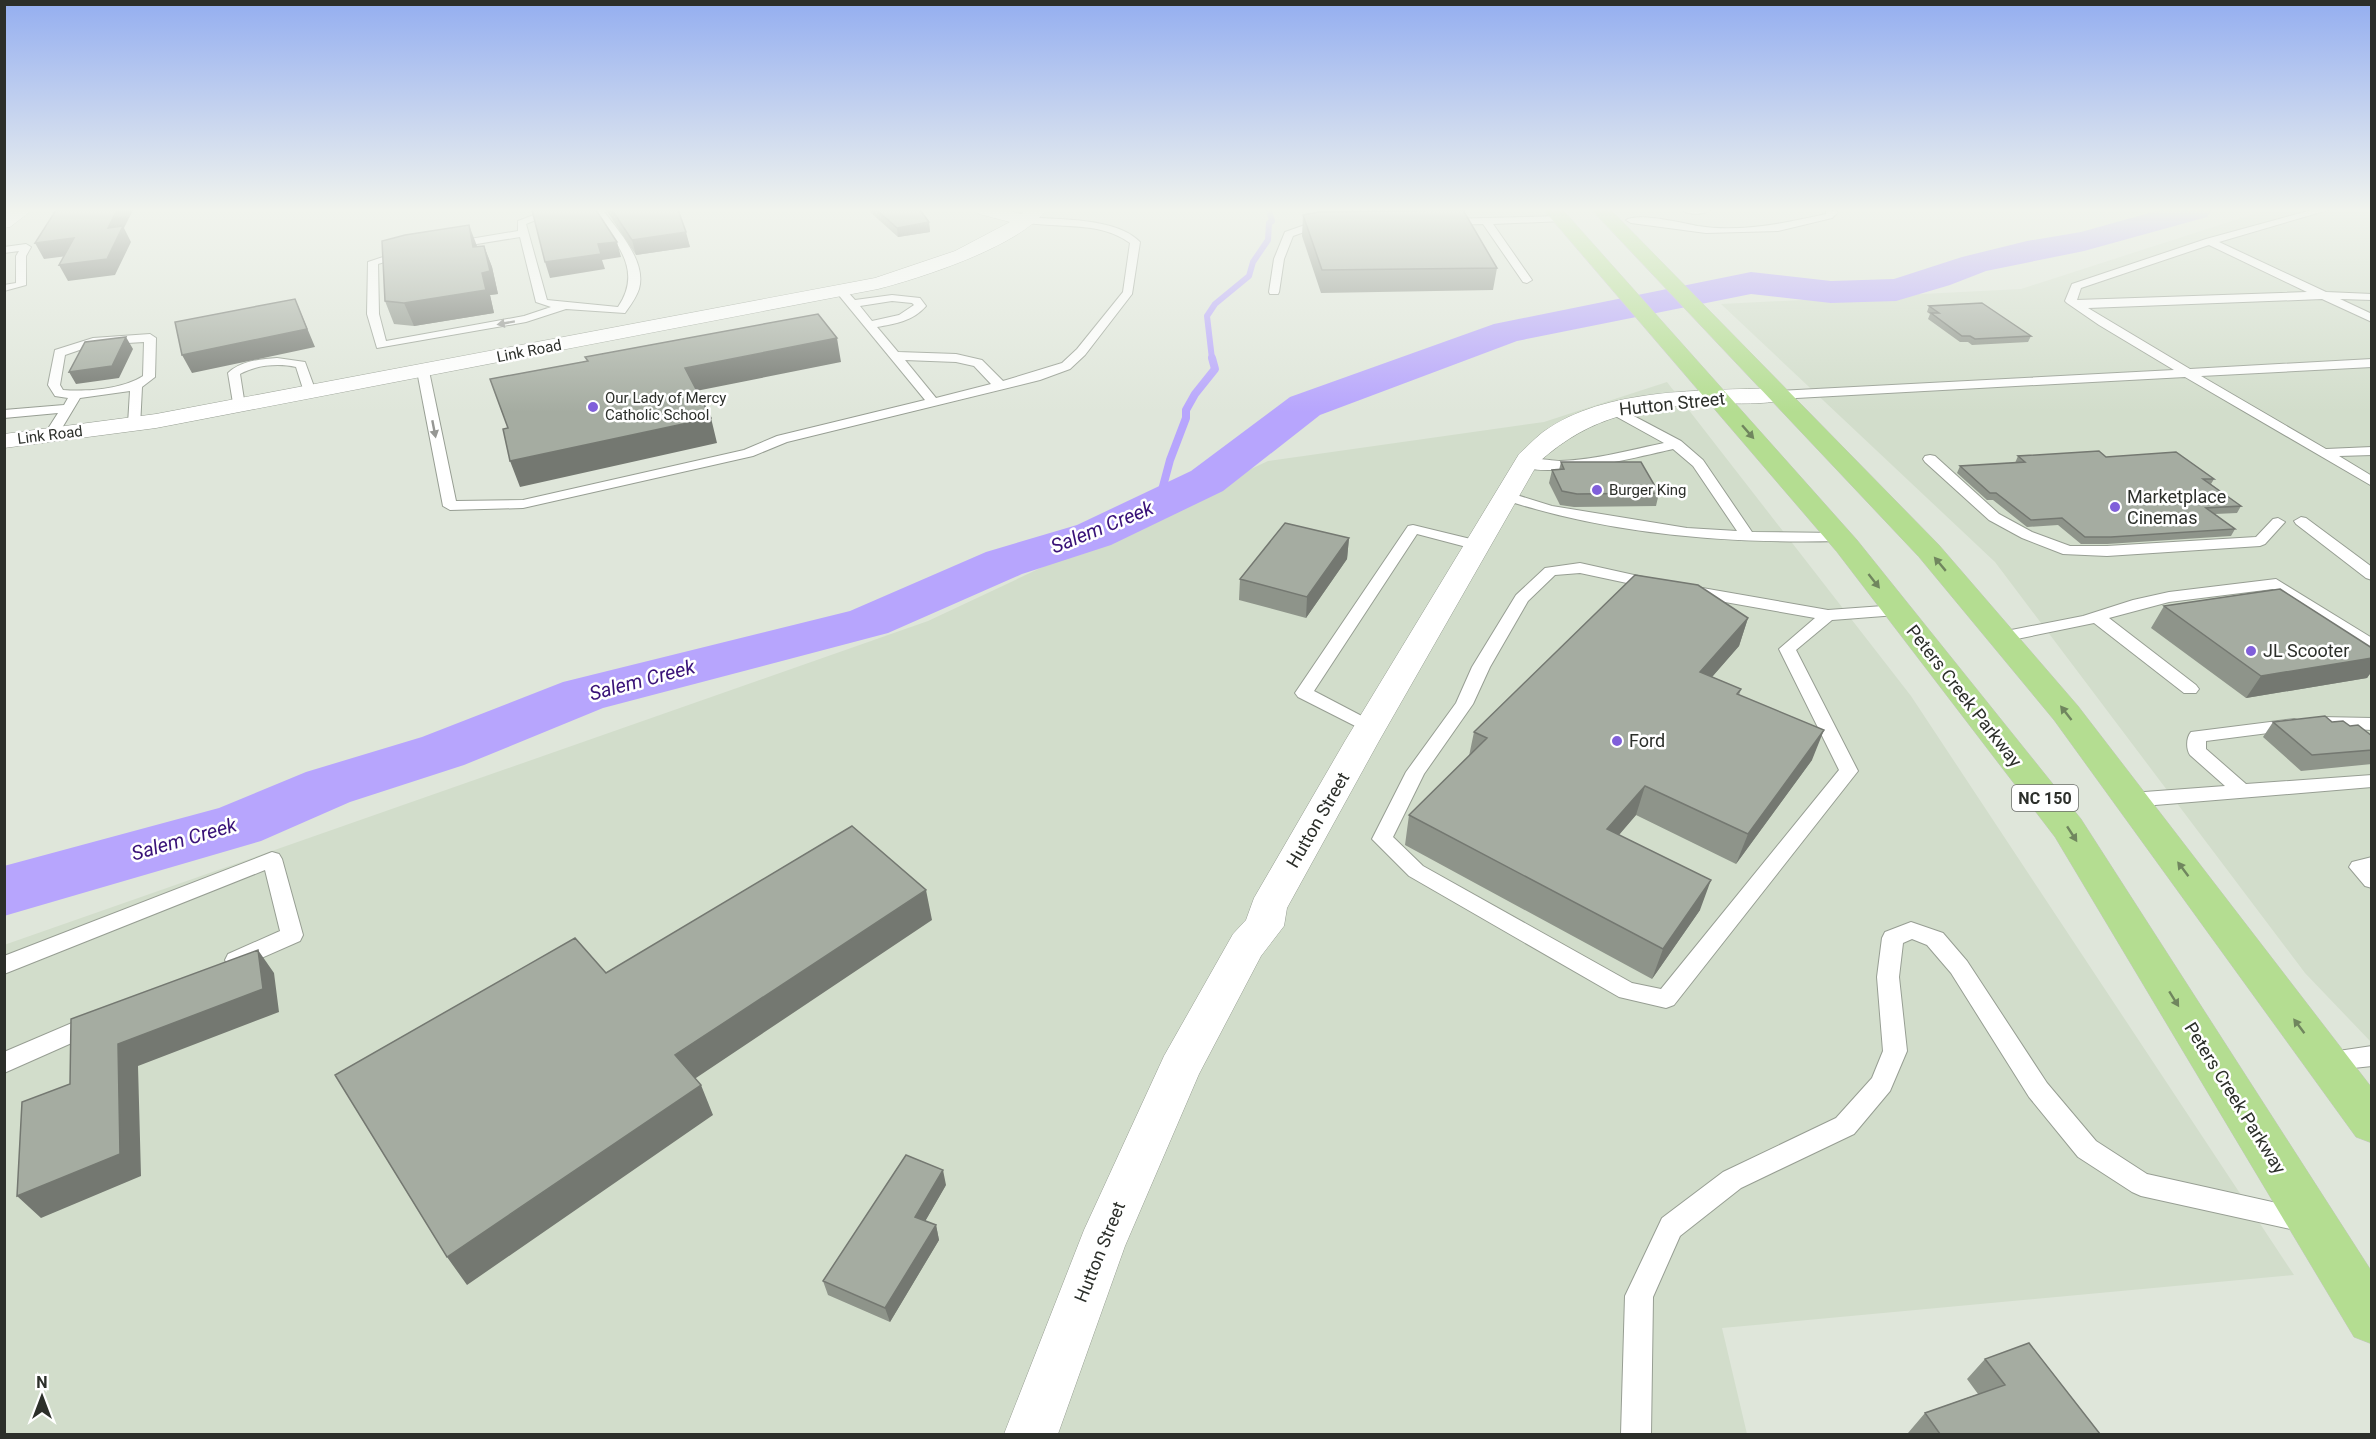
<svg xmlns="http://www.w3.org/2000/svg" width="2376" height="1439" font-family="Roboto,sans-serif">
  <rect width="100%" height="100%" fill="#dfe6da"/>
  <path fill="#d2ddcb" d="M2266,210H2371V1042L2305,973L1995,562L1721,304L2021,289Z
    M1667,382L1911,696L2294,1275L1722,1328L1747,1434H5L4,945L928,621L1268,461L1544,422Z"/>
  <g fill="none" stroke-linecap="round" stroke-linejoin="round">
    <path stroke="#b7a5fd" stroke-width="6" d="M1212,359L1207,316L1215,304L1249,276L1253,262L1268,240L1269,223L1272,221L1269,210"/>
    <path stroke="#b7a5fd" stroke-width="8" d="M1158,505L1170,460L1186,418V410L1195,394L1215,369L1212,358"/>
    <path fill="#b7a5fd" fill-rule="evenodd" d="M2160,210H2212L2207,217L2084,251L1986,271L1950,285L1896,301L1831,303L1751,294L1517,341L1320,415L1223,491L1111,545L1022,574L888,633L603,708L464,765L350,802L261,841L4,916V866L219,808L306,772L422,737L563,682L850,611L986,552L1077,525L1191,471L1290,397L1494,324L1751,272L1831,281L1894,279L1962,257L2027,241L2081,232Z"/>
    <defs>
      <path id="lane" d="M547,210H586L581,213L543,217L526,224L547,300L618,307C644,269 615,242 593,210H603C618,231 647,261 639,289C636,298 630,306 625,313L566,309L526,322L377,348L367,314L368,262L407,249L411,250V254L378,264L379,314L386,341L524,316L551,307L536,302L520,237L452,248L447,245L452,242L518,231V221Z
        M1682,210H1710C1704,215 1688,215 1682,210Z
        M1826,210L1838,212L1832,218L1778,231L1706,233L1631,223L1626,220C1637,212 1683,223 1698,226C1739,233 1786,223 1826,214Z
        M2312,210H2328L2219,242L2326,292L2372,294V300L2340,299L2372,314V322L2322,299L2088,308L2190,369L2372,359V367L2201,376L2326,449L2372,447V455L2339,456L2372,476V486L2185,377L1776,399L1770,395L1776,391L2174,370L2099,325L2067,303L2065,301L2072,284L2206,239ZM2209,245L2307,292L2077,300L2081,288Z
        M1561,216L1566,219L1564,221L1493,224L1532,280L1527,283L1523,282L1483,224L1446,225L1441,222L1446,219Z
        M1025,217C1058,220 1116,217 1140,242L1132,294L1085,355L1070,369L1040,380L787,442L753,456L523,508L450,510L443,506L417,371L423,367L429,371L456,501L523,500L744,450L777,436L925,400L837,293L836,291L841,288L845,289L855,300L892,295L920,298L926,306C913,321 895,324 877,327L898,352L956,354L982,360L1003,381L1062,363L1077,349L1123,292L1130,243C1098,220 1058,229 1022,222V218ZM892,301L912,303L914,305L899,315L872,321L860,306ZM905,360L956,362L974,366L991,384L936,398Z
        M1325,223L1328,224V228L1307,231L1293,236L1284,259L1279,292L1278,294H1270L1269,292L1274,259L1285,232L1305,225Z
        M26,244L31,247L26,256V285L4,291V285L16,283V256L19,251L4,253V247Z
        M150,334L156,338L155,377L142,387L140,427L135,428L128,424L130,391L80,398L56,438L51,439L44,435L58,413L4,418V410L64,405L68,398L55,396L48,385L55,350L93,338ZM144,342L143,376C123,389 87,392 63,390L60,385L65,355L94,345Z
        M277,358L305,362L316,392L314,395L310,396L304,392L296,367C278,363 256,365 240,374L245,406L239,410L234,409L228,373C240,361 261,359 277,358Z
        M1613,405L1681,441L1703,460L1752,532L1839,533L1846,537L1839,541C1727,544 1608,534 1502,499L1500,496L1507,492L1552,506L1687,528L1737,531L1693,466L1673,449C1646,455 1538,483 1519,463C1527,455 1549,461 1560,461C1595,460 1630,450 1664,443L1608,412L1607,409Z
        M1930,455L1935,456L1999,514L2032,532L2070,546H2107L2256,537L2273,519L2278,518L2285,522L2265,544L2260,546L2107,556L2063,554L2022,538L1989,520L1925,462L1923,459L1925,456Z
        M2301,517L2306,518L2372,567V580L2366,578L2296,524L2294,521Z
        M1413,525L1483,542L1486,545L1478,550L1417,534L1314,691L1377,724L1380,728L1377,732L1371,734L1298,697L1295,693L1408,526Z
        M1580,563L1661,581L1663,584L1655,589L1580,573L1555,575L1528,601L1490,667L1473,704L1424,774L1393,837L1423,866L1632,983L1661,989L1839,770L1779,649L1815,618L1691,596L1683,591L1691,586L1828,610L1897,605L1905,610L1897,615L1832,620L1796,650L1858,771L1674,1005L1666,1008L1619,997L1409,876L1372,839L1406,772L1456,703L1472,667L1516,595L1545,568Z
        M2276,579L2372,638V651L2273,589L2169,602L2109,618L2196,685L2199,689L2196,693H2184L2094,623L2002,642L1994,637L1996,633L2083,616L2133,600L2169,592Z
        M2321,717L2372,718V730L2315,727L2312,723L2315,719Z
        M2294,719L2300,721L2303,725L2300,729L2206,741V749L2246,784L2372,775V787L2131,807L2124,805L2121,800L2124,795L2131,793L2225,786L2190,755C2186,749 2186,738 2191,732Z
        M272,852L279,854L282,859L303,935L300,941L236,969L228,966L225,960L228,954L280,931L265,870L4,974V956Z
        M2372,857V888L2365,886L2349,867L2352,862Z
        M1911,922L1943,933L1967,961L2047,1083L2096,1141L2147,1174L2313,1211L2317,1220L2313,1229L2304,1232L2141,1196L2132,1192L2078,1157L2029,1097L1951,973L1927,945L1912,939L1903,943L1899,977L1907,1051L1890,1091L1854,1134L1741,1188L1680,1236L1653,1297L1651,1434H1621L1625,1296L1662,1218L1723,1172L1836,1118L1872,1078L1883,1051L1877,977L1882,938L1885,932Z
        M93,1014L101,1016L104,1023L101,1030L4,1073V1052Z
        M2372,1046V1066L2326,1071L2318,1068L2314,1061L2318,1054Z"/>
      <path id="street" d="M11,210H32L10,227L4,228V215Z
        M976,210H1007L1021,214L1026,210H1046C1020,246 921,278 878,289L156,428L4,448V434L156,414L875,278L955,251L1010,222L979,214Z
        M1776,388L1784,390L1788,395L1784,400C1763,405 1738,403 1716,404C1644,407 1593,413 1538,463L1379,741L1287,908L1284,926L1261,956L1199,1074L1125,1246L1058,1434H1004L1084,1230L1164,1056L1233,934L1246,920L1254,898L1345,741L1519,454C1527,447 1535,438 1543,432C1606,387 1702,391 1776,388Z"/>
      <path id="primary" d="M1544,210H1563L1857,540L2081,819L2372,1272V1344L2354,1337L2055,837L1837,552Z
        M1592,210H1611L1939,545L2078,706L2372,1088V1143L2356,1137L2054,720L1919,557Z"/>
    </defs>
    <use href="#lane" stroke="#979e93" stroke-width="2"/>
    <use href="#street" stroke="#979e93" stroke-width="1"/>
    <use href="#primary" stroke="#c4c5c3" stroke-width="1"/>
    <use href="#lane" fill="#fff" fill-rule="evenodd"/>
    <use href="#street" fill="#fff" fill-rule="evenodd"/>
    <use href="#primary" fill="#b4dd91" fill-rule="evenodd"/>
  </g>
  <path fill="#8e948a" d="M606,210H678L690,247L636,255Z
    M870,210H920L929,222L930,232L898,237L870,212Z
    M1303,215L1497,268L1493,290L1321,293L1302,236Z
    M484,246L492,267L498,294L490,295L494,313L414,326L394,324L385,301L477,247Z
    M1929,306L2031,336L2028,342L1972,345L1968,342H1960L1928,319L1930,314L1927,312Z
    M2018,456L2106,457L2214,479L2211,484L2241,506L2237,513L2215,514L2235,529L2231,536L2107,544H2081L2058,525L2027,527L1993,500H1987L1957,473L1960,466L2015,463Z
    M1561,462L1659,493L1656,506L1574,507L1560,505L1549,483L1552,470H1559Z
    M1349,538L1347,559L1306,618L1239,600L1240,579Z
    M2164,606L2372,648V671L2367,678L2246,698L2151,628Z
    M1748,618L1739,646L1712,677L1741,689L1739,695L1812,760L1736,864L1636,815L1619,835L1700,910L1652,979L1405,845L1409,815L1469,756L1474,732Z
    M2273,722H2332L2350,726L2372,736V764L2301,771L2263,737Z
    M946,1185L925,1221L936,1225L939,1240L890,1322L828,1295L823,1281Z
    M1985,1359L2100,1434H1909L1908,1433L1925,1413L1978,1394L1967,1379Z"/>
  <path fill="#747871" d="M117,210H133L124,228L131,242L115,275L68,281L59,265L108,228Z
    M929,222L930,232L898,237L897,228Z
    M469,225L477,246L481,269L473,247Z
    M686,232L690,247L636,255L632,240Z
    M74,238L83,254L44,259L35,243Z
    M617,242L621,257L602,260L605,269L550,278L545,262L598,244Z
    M484,246L492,267L498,294L490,295L494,313L414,326L404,303L482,273Z
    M295,299L315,347L192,373L182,355Z
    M126,337L133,349L119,378L76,384L69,372Z
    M837,338L841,362L691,392L685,368Z
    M711,418L717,443L520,487L510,461Z
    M1349,538L1347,559L1306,618L1307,597Z
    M1748,618L1739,646L1691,701L1700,672Z
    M2372,658V671L2367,678L2246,698L2261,676Z
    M1824,730L1812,760L1736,864L1748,834Z
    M1645,786L1636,815L1598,859L1607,829Z
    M1711,880L1700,910L1652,979L1663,949Z
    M926,890L932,920L687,1084L675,1055Z
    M258,950L274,973L279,1012L138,1066L141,1176L41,1218L17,1196L118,1044Z
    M701,1085L713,1115L467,1285L447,1257Z
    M943,1170L946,1185L919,1232L915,1217Z
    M936,1225L939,1240L890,1322L885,1308Z"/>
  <path fill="#a5aca1" stroke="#747871" stroke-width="1.5" d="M56,210H117L108,228L123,226L107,259L59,265L74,238L35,243Z
    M532,210H596L617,242L598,244L601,254L545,262Z
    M612,210H678L686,232L632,240Z
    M877,210H920L929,222L897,228Z
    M1463,210L1497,268L1322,270L1303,215L1318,212Z
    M469,225L473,247L484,246L490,271L482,273L486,290L404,303L385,301L382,241L405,235Z
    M295,299L307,329L182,355L175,322Z
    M1982,303L2031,336L1975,339L1970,336H1962L1931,313H1939L1929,306Z
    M818,314L837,338L685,368L711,418L510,461L503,429L508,428L490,379L588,361L585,357Z
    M126,337L112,366L69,372L85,342Z
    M2099,451L2106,457L2176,452L2214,479H2203L2241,506L2206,508L2235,529L2111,537H2085L2062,518L2031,520L1996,493H1990L1960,466L2025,462L2018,456Z
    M1561,462H1641L1659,493L1577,494L1562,491L1552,470L1564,469Z
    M1285,523L1349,538L1307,597L1240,579Z
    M1635,575L1698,585L1748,618L1700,672L1741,689L1737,694L1824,730L1748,834L1645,786L1607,829L1711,880L1663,949L1409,815L1487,738L1474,732Z
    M2280,589L2372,648V658L2261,676L2164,606Z
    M2325,716L2332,722L2343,721L2350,726L2358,725L2372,736V750L2312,755L2273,722Z
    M852,826L926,890L675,1055L701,1085L447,1257L335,1075L575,938L606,973Z
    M258,950L263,989L118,1044L120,1154L17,1196L22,1102L70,1084L71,1019Z
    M906,1155L943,1170L915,1217L936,1225L885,1308L823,1281Z
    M2029,1343L2100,1434H1940L1925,1413L2005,1385L1985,1359Z"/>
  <defs><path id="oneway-solid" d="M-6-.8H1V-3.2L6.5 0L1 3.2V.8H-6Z" transform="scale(1.5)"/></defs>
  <g fill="#969794">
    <use href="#oneway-solid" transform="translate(506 323) rotate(170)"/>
    <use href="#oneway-solid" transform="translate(434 429) rotate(79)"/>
  </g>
  <g fill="#70865e">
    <use href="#oneway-solid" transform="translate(1748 432) rotate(49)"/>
    <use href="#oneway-solid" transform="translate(1940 564) rotate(-130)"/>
    <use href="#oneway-solid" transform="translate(1874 581) rotate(52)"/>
    <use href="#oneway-solid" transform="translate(2066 713) rotate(-128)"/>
    <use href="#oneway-solid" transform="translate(2072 834) rotate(57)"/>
    <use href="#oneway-solid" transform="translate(2183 869) rotate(-127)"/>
    <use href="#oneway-solid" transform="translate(2174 999) rotate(58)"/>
    <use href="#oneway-solid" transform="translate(2299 1026) rotate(-127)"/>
  </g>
  <linearGradient id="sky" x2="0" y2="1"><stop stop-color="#94aef0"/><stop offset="0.51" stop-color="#f1f4ee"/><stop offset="1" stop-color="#f1f4ee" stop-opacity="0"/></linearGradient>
  <rect width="2376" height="412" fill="url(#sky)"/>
  <g fill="#805fda" stroke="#fff" stroke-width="2">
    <circle cx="593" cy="407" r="6"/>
    <circle cx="1597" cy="490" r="6"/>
    <circle cx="2115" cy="507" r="6"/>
    <circle cx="2251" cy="651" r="6"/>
    <circle cx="1617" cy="741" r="6"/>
  </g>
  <g text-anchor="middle" stroke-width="5" stroke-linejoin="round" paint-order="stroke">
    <g font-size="15" fill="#2c2f2a" stroke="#fff">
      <text transform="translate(529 351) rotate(-11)" y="5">Link Road</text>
      <text transform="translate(50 435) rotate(-7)" y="5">Link Road</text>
    </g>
    <g font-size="15" fill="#2c2f2a" stroke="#fff" text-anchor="start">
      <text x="605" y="403">Our Lady of Mercy<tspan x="605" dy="17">Catholic School</tspan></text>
      <text x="1609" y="495">Burger King</text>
    </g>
    <rect fill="#fff" stroke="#6b6d6a" stroke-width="1.5" x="2012" y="785" width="66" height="26" rx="4.5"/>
    <g font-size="16" font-weight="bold" fill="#2c2f2a">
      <text x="2045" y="804">NC 150</text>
    </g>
    <g font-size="18" fill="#2c2f2a" stroke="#fff">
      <text transform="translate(1672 404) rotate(-6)" y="6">Hutton Street</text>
      <text transform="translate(1964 696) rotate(52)" y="6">Peters Creek Parkway</text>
      <text transform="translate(1318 820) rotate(-60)" y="6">Hutton Street</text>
      <text transform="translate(2235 1098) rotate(58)" y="6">Peters Creek Parkway</text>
      <text transform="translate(1100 1252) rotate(-68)" y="6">Hutton Street</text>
    </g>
    <g font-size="18" fill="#2c2f2a" stroke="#fff" text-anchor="start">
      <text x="2127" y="503">Marketplace<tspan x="2127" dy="21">Cinemas</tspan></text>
      <text x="2263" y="657">JL Scooter</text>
      <text x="1629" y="747">Ford</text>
    </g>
    <g font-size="20" font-style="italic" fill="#391278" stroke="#fff">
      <text transform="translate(1102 527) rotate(-22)" y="7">Salem Creek</text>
      <text transform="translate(642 680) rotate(-15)" y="7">Salem Creek</text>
      <text transform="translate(184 839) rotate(-16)" y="7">Salem Creek</text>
    </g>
  </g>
  <rect width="2376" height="1439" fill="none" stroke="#2c2f2a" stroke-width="12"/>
  <g transform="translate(42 1397)" stroke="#ffffff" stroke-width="4.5" paint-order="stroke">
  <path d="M0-4.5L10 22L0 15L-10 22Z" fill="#2c2f2a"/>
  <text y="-9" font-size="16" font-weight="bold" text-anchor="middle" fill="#2c2f2a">N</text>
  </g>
</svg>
